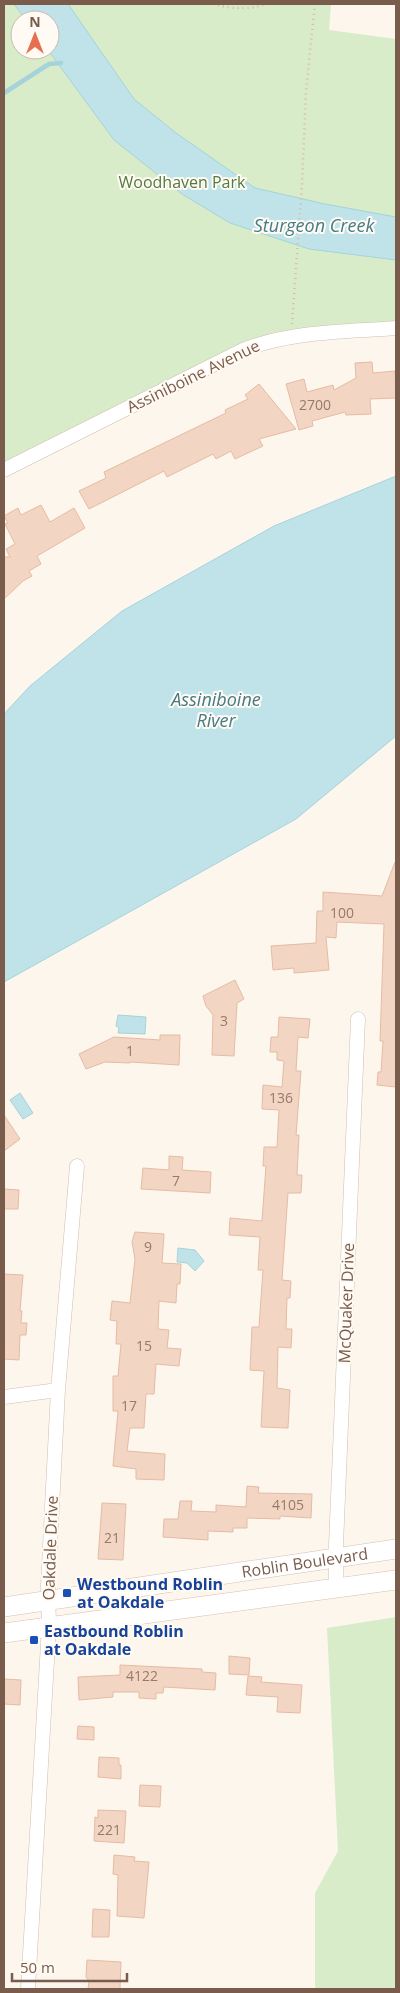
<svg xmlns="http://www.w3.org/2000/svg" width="400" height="1993" font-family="'Open Sans',sans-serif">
  <rect width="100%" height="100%" fill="#fdf6ec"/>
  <path fill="#d8ecc9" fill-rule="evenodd" d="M4,4H331L329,30L396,39V328L281,338L4,470ZM20,20H50V50H20Z
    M396,1617V1989H315V1893L338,1851L327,1628Z"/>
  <path fill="#bfe3e8" stroke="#a5d3da" d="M14,4H68L134,99L176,133L255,188L325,204L396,217V260L309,249L230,223L182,194L114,140L48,50H50V20H26Z
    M396,476V736L296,819L4,982V714L30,686L122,611L274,526Z
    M118,1015L146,1017L145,1034L118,1033L119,1028L116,1026Z
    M20,1093L33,1113L23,1119L10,1100Z
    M178,1248L195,1250L204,1261L195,1271L187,1263L177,1262Z"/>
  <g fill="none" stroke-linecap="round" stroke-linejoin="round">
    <path stroke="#a5d3da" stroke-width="4.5" d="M4,93L49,64L61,63"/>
  </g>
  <path fill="#f3d5c3" stroke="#e6bba3" d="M372,362L373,373L395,371L396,398L370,399L371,414L346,415L345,412L312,421L313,426L299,430L286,384L304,379L307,392L333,385L334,390L356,378L355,363Z
    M259,384L296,429L259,439L263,446L235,459L231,451L216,459L213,454L167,477L164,471L89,509L79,491L106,478L104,472L226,413L225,410L248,399L245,395Z
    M41,505L50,522L74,508L85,528L37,556L41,564L29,571L32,576L23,581L4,599V557H10L6,549L15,544L5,524L8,523L4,516L18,508L21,515Z
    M395,862H396V1087L377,1085L378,1072H381L383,1041H380L384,924L337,922L336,938L326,937L329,970L294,973V968L273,970L271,946L316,943L317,911H323V892L382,896Z
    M235,980L244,999L237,1003L234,1056L212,1055L213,1015L206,1006L203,996Z
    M279,1017L310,1019L308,1038L298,1037L296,1071H301L296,1135H299L297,1175H302L301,1193H288L282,1280L291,1281L290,1298H287L286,1329H292L291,1348L278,1347L277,1388L290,1390L288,1428L261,1427L264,1371L250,1370L252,1327H259L263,1270H258L260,1237L229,1235L230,1218L262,1221L266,1166H263L264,1147H277L279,1110L262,1109L263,1085L282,1087L284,1061L277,1060V1052H270L271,1037H278Z
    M160,1035H180L179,1065L130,1062V1063L105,1062L86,1069L79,1054L114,1037L160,1040Z
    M4,1115L20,1139L4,1151Z
    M169,1156L183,1157L182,1170L211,1172L210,1193L141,1189L143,1168L169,1170Z
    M4,1189L19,1190L18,1209H4Z
    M135,1232L164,1234L162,1263L181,1264L180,1284H177L176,1303L159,1301L158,1329L169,1330L167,1348L181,1349L179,1366L156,1364L154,1394H146L144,1428H130L127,1451L165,1454L164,1480L136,1479V1469L113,1466L118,1411H113V1376H118L121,1344H116L117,1321L110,1320L112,1301L130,1303L135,1259L132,1242Z
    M4,1274L23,1275L20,1311H22L21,1323H27L26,1335H20L19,1360L4,1359Z
    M247,1486L259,1487L258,1493L312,1494L311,1518L280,1516V1519L247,1518V1528H233V1532L208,1531V1540L163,1537L164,1519H178L180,1501H192L191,1511L216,1512V1505L246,1507Z
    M102,1503L126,1504L123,1560L98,1559Z
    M229,1656L250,1658L249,1675L229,1674Z
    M120,1665L202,1669V1672L216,1673L215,1690L164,1687L163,1693H156V1699L139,1698V1692H113V1697L79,1700L78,1677L120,1675Z
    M248,1676L262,1677L261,1682L302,1685L300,1713L277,1712L278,1697L246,1695Z
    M4,1679L21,1680L20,1705L4,1704Z
    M78,1726L94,1727V1740L77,1739Z
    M99,1757L119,1758V1765H121V1779L98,1777Z
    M140,1785L161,1786L160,1807L139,1806Z
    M98,1810L126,1811L124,1843L94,1841L95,1817L98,1818Z
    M114,1855L135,1857L134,1861L149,1862L144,1918L117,1916L118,1875L113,1874Z
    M93,1909L110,1910L109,1937H92Z
    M87,1960L121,1962L120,1989H88L89,1981L86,1977Z"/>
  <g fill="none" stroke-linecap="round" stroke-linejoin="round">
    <defs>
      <path id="minor" d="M4,470L243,350C291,331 345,332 396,328
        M4,1397L58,1390
        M336,1588V1545L358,1019
        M28,1989L49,1626L48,1586L58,1390L77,1166"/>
      <g id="secondary">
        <path id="s1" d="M4,1607L396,1549"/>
        <path d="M4,1633L396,1580"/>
      </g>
    </defs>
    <use href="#minor" stroke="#d1beb0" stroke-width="15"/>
    <use href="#secondary" stroke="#d6c0b0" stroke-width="20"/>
    <path stroke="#d9b8a5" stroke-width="2.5" stroke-dasharray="1 4" stroke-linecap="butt" d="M213,4C232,9 248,10 267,4
      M292,324L302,185L306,91L315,4"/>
    <use href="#minor" stroke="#fff" stroke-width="14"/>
    <use href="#secondary" stroke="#fff" stroke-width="19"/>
  </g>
  <g fill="#1a4fb4" stroke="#fffaf3" stroke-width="2">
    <rect x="62" y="1588" width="10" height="10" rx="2.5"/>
    <rect x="29" y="1635" width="10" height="10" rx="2.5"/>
  </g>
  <g text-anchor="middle" stroke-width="4" stroke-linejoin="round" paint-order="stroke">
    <g font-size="14" fill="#987a6a">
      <text x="315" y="410">2700</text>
      <text x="342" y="918">100</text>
      <text x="224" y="1026">3</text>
      <text x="130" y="1056">1</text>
      <text x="281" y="1103">136</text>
      <text x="176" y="1186">7</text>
      <text x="148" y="1252">9</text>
      <text x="144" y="1351">15</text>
      <text x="129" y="1411">17</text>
      <text x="288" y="1510">4105</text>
      <text x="112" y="1543">21</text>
      <text x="142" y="1681">4122</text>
      <text x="109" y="1835">221</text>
    </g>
    <g font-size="16" fill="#537a41" stroke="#fffaf3">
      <text x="182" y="188">Woodhaven Park</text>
    </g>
    <g font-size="16" fill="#7a5c4d" stroke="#fffaf3">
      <text transform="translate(193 376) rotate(-26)" y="6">Assiniboine Avenue</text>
      <text transform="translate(346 1303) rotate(-88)" y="6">McQuaker Drive</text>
      <text transform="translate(50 1548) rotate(-88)" y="6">Oakdale Drive</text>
      <text dy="6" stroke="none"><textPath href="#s1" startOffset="304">Roblin Boulevard</textPath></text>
    </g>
    <g font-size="16" font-weight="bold" fill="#164399" stroke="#fffaf3" text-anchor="start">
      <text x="77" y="1590">Westbound Roblin<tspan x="77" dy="18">at Oakdale</tspan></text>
      <text x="44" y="1637">Eastbound Roblin<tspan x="44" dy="18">at Oakdale</tspan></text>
    </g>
    <g font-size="18" font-style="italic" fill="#437c86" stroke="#fffaf3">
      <text x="314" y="232">Sturgeon Creek</text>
      <text x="216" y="706">Assiniboine<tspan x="216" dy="21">River</tspan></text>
    </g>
  </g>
  <rect width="400" height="1993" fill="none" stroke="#7a5c4d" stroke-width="10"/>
  <g transform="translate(35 35)"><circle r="24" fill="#fffaf3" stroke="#cabbb1"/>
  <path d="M0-4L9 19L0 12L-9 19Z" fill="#e76f51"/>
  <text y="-8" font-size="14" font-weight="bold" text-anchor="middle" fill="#7a5c4d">N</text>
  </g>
  <path d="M12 1973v8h115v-8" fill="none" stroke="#7a5c4d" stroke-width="2.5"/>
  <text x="20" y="1973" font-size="15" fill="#7a5c4d" stroke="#fffaf3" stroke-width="4" paint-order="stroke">50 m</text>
</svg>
